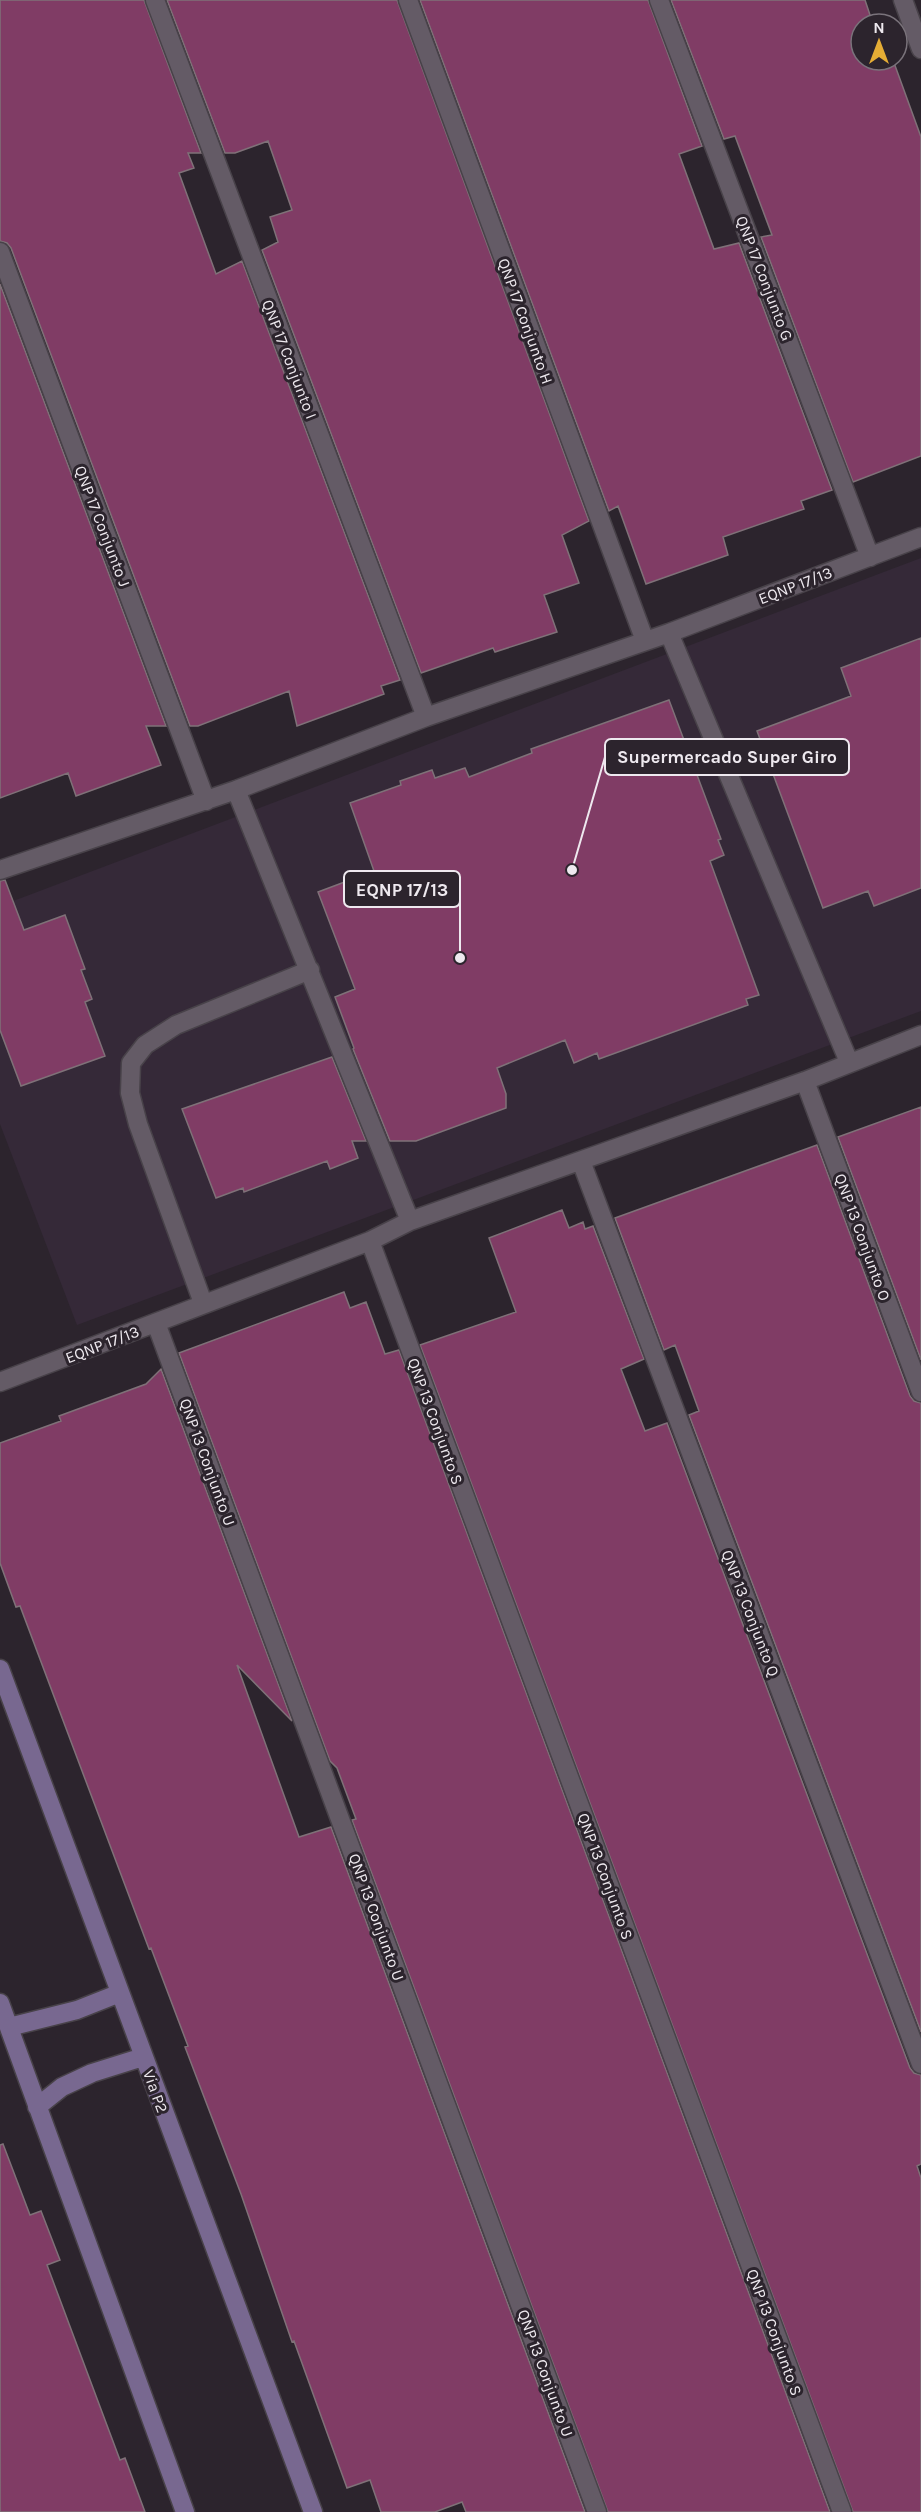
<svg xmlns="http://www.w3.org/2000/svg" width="921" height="2512" font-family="Karla,sans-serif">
  <rect width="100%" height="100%" fill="#2c242d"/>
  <path fill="#352938" d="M921,558V1011L77,1325L0,1124V906Z"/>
  <path fill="#803c65" stroke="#7f7178" stroke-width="1.5" d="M0,0H144L201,153H188L194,168L179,173L216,274L242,261L400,680L381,686L384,694L297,726L289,691L198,726H190L11,248L7,243L0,241Z
    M167,0H397L589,521L562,535L579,583L544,595L557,632L495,652L493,648L421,673L262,250L278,242L270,217L292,210L268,141L235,153H225Z
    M420,0H648L702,146L679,154L714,249L739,243L832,490L801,501L804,509L723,537L728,555L646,584L618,506L609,511Z
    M671,0H865L873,24H861V60H893L921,137V456L853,482L761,237L772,235L735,136L724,139Z
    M0,284L166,726H146L161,765L76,796L68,773L0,798Z
    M921,638V888L874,906L868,891L823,908L757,731L851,696L841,668Z
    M669,700L721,839L718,840L724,855L710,861L759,995L746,999L748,1005L599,1059L597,1053L574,1063L565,1040L497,1068L506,1094V1108L416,1141H390L353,1049L354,1048L335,997L355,989L318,892L374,871L350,803L401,785L400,781L432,770L435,778L465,768L469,777L532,753L531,749Z
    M5,880L24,930L65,915L85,969L81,970L92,999L85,1002L105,1056L21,1086L0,1030V881Z
    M332,1057L366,1141H352L358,1158L330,1169L327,1161L244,1192L243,1188L216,1198L182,1109Z
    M921,1107V1360L838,1137Z
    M817,1145L910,1396L914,1401L921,1403V2032L689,1415L699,1411L675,1345L664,1350L615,1218Z
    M562,1210L569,1228L583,1222L585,1229L593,1226L644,1359L621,1369L645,1431L667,1423L910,2068L914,2073L921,2075V2164L917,2166L921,2178V2512H853L420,1345L516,1312L489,1238Z
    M344,1292L350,1308L366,1302L385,1354L399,1350L830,2512H608L352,1820L356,1819L337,1768L330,1761L179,1353Z
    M161,1369L292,1721L237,1665L299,1837L331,1827L585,2512H466L462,2502L435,2512H381L370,2480L347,2488L294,2341L292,2342L241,2194L185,2047L188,2046L151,1948L149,1949L20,1606L16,1607L0,1563V1443L61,1421L59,1416L146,1384Z
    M3,2144L30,2215L41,2211L60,2260L47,2265L120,2460L125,2458L145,2512H0V2145Z"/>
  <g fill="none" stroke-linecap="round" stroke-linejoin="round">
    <defs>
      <path id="minor" d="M155,0L426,717
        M408,0L645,641
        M659,0L870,557
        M903,0L921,49
        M0,252L206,801
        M669,633L849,1062
        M236,790L410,1221
        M0,870L236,790L426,717L669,633L921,537
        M805,1081L921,1392
        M581,1161L921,2064
        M370,1241L842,2512
        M203,1303L138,1124L130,1093L131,1063L145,1045L176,1025L310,970
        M156,1323L597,2512
        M0,1382L370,1241L410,1221L805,1081L921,1035"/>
      <path id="secondary" d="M0,1669L313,2512
        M0,2003L185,2512
        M9,2027L77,2010L120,1993
        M37,2107L62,2087L92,2073L143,2057"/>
    </defs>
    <use href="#minor" stroke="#484249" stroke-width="21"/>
    <use href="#secondary" stroke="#484249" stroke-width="21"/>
    <use href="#minor" stroke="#645b66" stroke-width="18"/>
    <use href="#secondary" stroke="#786890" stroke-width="18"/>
  </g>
  <g text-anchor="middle" stroke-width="6" stroke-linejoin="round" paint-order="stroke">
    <g font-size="16" fill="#eee9ef" stroke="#2c242d">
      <text transform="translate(765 278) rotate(69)" y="6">QNP 17 Conjunto G</text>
      <text transform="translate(526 321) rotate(70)" y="6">QNP 17 Conjunto H</text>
      <text transform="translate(290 359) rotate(69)" y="6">QNP 17 Conjunto I</text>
      <text transform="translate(103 526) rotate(69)" y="6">QNP 17 Conjunto J</text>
      <text transform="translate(795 585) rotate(-21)" y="6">EQNP 17/13</text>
      <text transform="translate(863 1237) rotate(70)" y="6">QNP 13 Conjunto O</text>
      <text transform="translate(102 1344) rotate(-21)" y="6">EQNP 17/13</text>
      <text transform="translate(436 1421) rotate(70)" y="6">QNP 13 Conjunto S</text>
      <text transform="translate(208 1462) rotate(70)" y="6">QNP 13 Conjunto U</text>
      <text transform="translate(751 1613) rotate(69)" y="6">QNP 13 Conjunto Q</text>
      <text transform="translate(606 1876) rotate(70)" y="6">QNP 13 Conjunto S</text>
      <text transform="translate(377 1917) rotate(70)" y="6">QNP 13 Conjunto U</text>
      <text transform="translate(156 2091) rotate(70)" y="6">Via P2</text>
      <text transform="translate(775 2332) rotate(70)" y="6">QNP 13 Conjunto S</text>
      <text transform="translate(546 2373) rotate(70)" y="6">QNP 13 Conjunto U</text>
    </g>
  </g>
  <path fill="none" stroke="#eee9ef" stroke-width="2" d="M572 870L605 757M460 958L460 889"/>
  <g fill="#eee9ef" stroke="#2c242d" stroke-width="2">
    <circle cx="572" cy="870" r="6"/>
    <circle cx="460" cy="958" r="6"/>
  </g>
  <g fill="#2c242d" stroke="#eee9ef" stroke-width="2">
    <rect x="605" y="739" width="244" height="36" rx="6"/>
    <rect x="344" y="871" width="116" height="36" rx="6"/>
  </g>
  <g font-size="18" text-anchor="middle" font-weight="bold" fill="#eee9ef">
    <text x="727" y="763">Supermercado Super Giro</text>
    <text x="402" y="896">EQNP 17/13</text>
  </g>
  <g transform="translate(879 42)"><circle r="28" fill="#2c242d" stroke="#7a737b" stroke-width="1.5"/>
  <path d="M0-4.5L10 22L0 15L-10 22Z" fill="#e5ad35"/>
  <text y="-9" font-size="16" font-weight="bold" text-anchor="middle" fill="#eee9ef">N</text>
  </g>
</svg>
